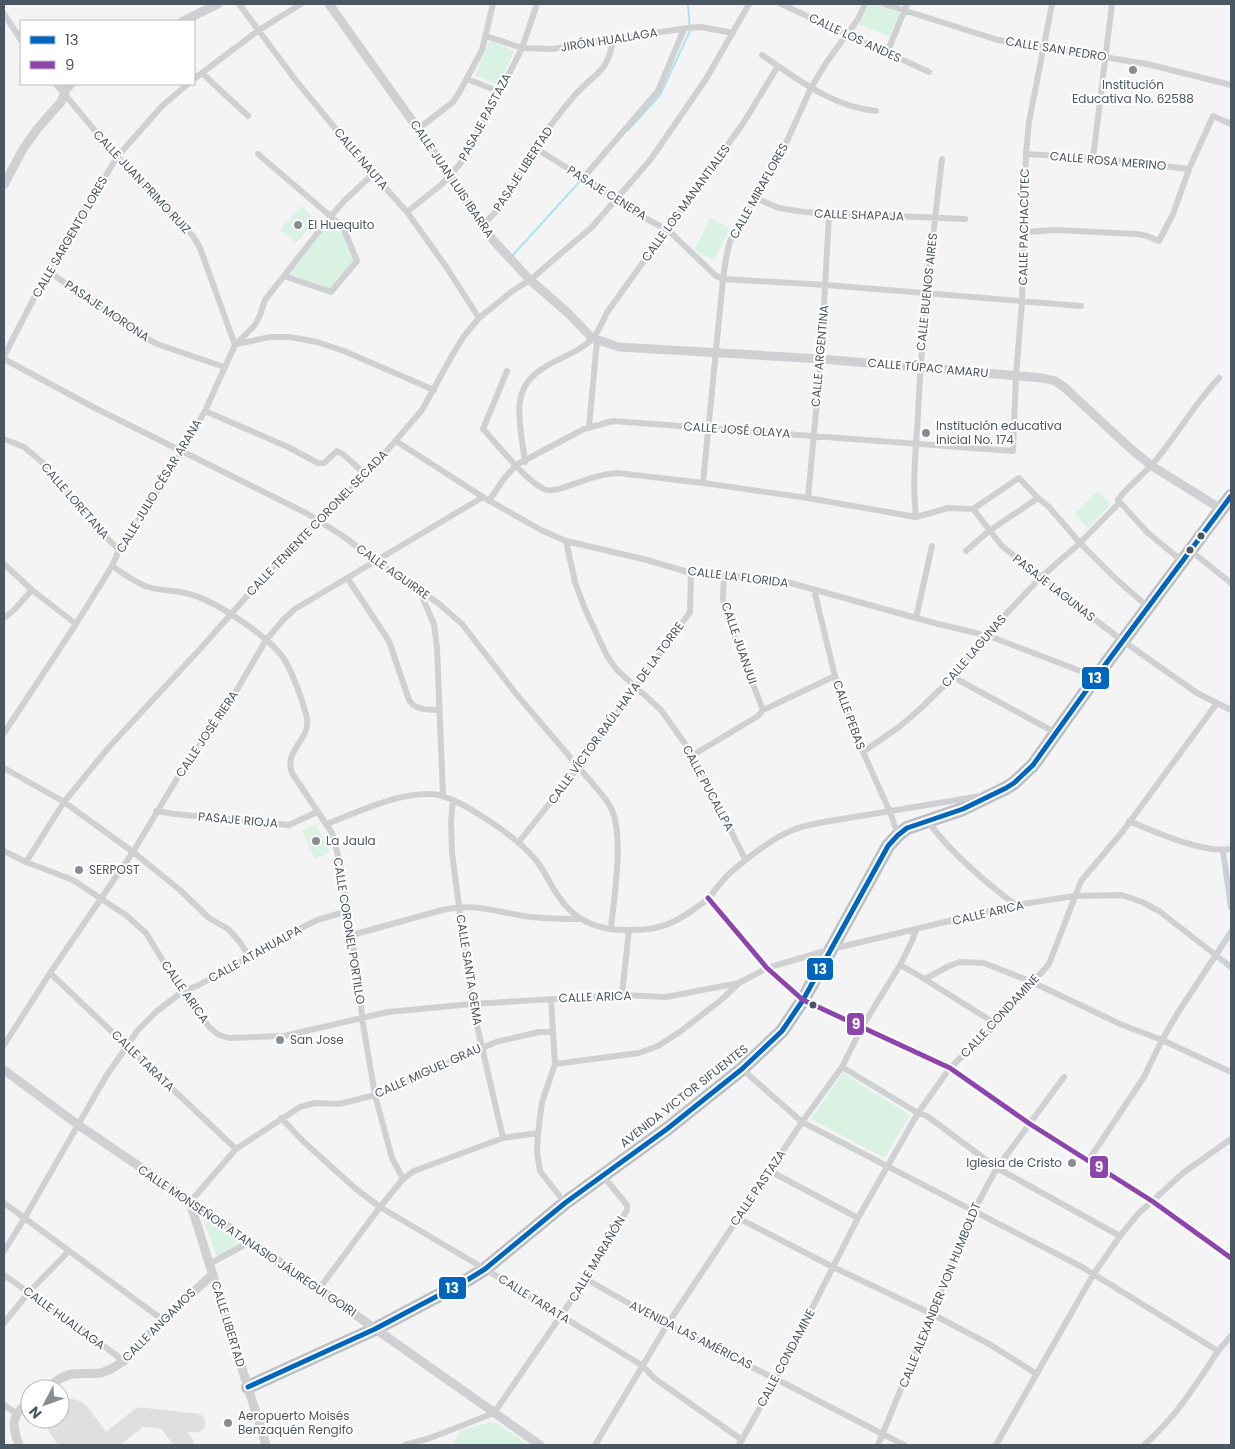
<svg xmlns="http://www.w3.org/2000/svg" width="1235" height="1449" font-family="Poppins,sans-serif">
  <rect width="100%" height="100%" fill="#f4f4f4"/>
  <path fill="#d9f2e3" d="M869,4H874L900,13L889,36L859,25Z
    M490,40L514,51L499,86L475,75Z
    M301,206L316,220L296,243L280,230Z
    M332,218L341,227L355,260L330,290L288,275Z
    M710,218L730,228L714,260L694,250Z
    M1098,491L1111,504L1088,528L1074,514Z
    M316,824L330,852L315,859L302,831Z
    M843,1073L910,1115L885,1158L811,1119Z
    M201,1214L243,1243L217,1256Z
    M490,1422L496,1423L529,1445H453L460,1431Z"/>
  <g fill="none" stroke-linecap="round" stroke-linejoin="round">
    <path stroke="#aee2f0" stroke-width="2" d="M628,130L660,95L690,31L688,4
      M513,255L582,179"/>
    <path stroke="#dedfe0" stroke-width="19" d="M163,1419L169,1423L185,1445
      M105,1445L140,1417L196,1423"/>
    <path stroke="#dedfe0" stroke-width="46" d="M70,1422L87,1445"/>
    <defs>
      <path id="highway" d="M248,1387L375,1329L464,1282L485,1269L565,1203L667,1129L742,1069L782,1031L803,1000L888,846L898,835L907,828L963,809L1006,788L1014,783L1033,765L1096,677L1231,496"/>
    </defs>
    <use href="#highway" stroke="#b9bec3" stroke-width="14"/>
    <path stroke="#ced0d2" stroke-width="6" d="M239,4L297,82L373,174L407,212L447,268L479,318
      M781,4L929,72
      M884,4L998,40L1147,64L1231,85
      M4,14L21,40
      M486,36L522,48L552,49L687,28L701,27L733,33
      M887,53L907,4
      M762,55C797,79 833,107 876,111
      M202,73L248,116
      M194,79L259,30L301,4
      M467,79L500,92
      M56,84L117,157L193,236L200,248L235,345
      M418,129L453,102L459,93L482,50L493,4
      M535,148L603,190L633,212L668,230L716,276L723,279L826,285L1081,306
      M258,154L343,227L357,261L331,292L284,276
      M1026,154L1093,158L1189,169
      M1093,158L1112,4
      M584,177L658,91L684,29
      M755,198L779,208L804,212L965,219
      M407,212L442,184L460,164L500,92L522,48L537,4
      M482,225C506,206 518,176 534,150C546,131 561,111 575,95C595,72 608,74 613,40
      M1025,232L1055,230L1137,234L1147,236L1159,241L1173,214L1189,169L1213,116L1231,124
      M48,271L137,333L157,344L224,367
      M237,344L270,337H290L317,342L344,351L434,390
      M4,356L48,271L117,157L162,106L188,84
      M4,359L93,407L306,513L343,536L376,561L438,603L462,624L517,695L599,791C603,796 607,801 610,806C625,833 614,897 611,928
      M507,371L483,429C496,443 531,487 547,490C551,491 558,489 562,488C581,482 597,474 618,473L703,483L808,498L916,517L948,508L973,509
      M205,411L288,447L318,463H324L337,451L344,455L366,475
      M589,427L597,341
      M4,439L24,447L48,467L92,523L119,550
      M396,441L483,497L541,530L566,541L647,560L691,573L724,575L787,582L934,623L989,636L1096,677
      M525,462C523,444 517,418 520,401C526,362 572,361 593,338C599,331 603,320 608,311L744,122L778,66
      M703,483L723,279L726,258L730,241L782,152L811,88L826,63L858,19L865,4
      M808,498L821,359L829,215
      M489,501L503,480L516,465L584,429L613,421L1013,451L1016,375L1022,302L1026,154L1029,122L1052,4
      M973,509L1002,546L1081,609L1123,641L1197,693L1231,710
      M973,509L1019,478L1038,498L1049,507L1080,543L1116,579L1148,607
      M916,517C912,483 916,447 918,414C922,328 932,243 942,159
      M566,541L575,582L585,609L607,656L617,670L661,710L693,755L745,859
      M966,551L989,531L1038,498
      M1191,551L1231,583
      M1183,562L1147,532L1118,500C1127,486 1144,475 1155,461C1178,434 1195,403 1219,378
      M4,564L32,590L76,624
      M112,566C123,573 135,583 148,587C161,591 176,590 189,594C216,601 274,639 287,664C295,679 301,697 306,714C314,739 283,748 292,773L332,833L340,863L359,982L362,1018L375,1095L392,1158L403,1179
      M724,575L723,599L730,625L763,710
      M348,579L389,641L409,700C416,711 427,709 439,710
      M814,590L835,676L863,752L890,812L898,835
      M420,592L434,624L437,648L443,796
      M4,618L14,610L32,590
      M916,618L932,546
      M953,677L1056,733
      M4,733L76,624L112,566L119,550L183,451L205,411L235,345L255,325L260,315L265,300L331,216L345,200L373,174
      M863,752L899,727L919,710L953,677L1005,615L1041,577L1080,543L1119,503
      M693,755L758,716L763,710L835,676
      M4,768L64,802L133,852L180,890L209,918L228,929L240,942L249,957
      M453,800L451,821L452,853L472,1004L503,1138
      M156,811L175,814L289,825L317,812
      M928,821C947,849 988,885 1016,905
      M1129,821C1155,832 1204,854 1231,849
      M326,824C359,812 395,793 431,794C457,795 518,838 535,859C545,871 550,885 559,897C576,923 601,931 631,930C659,930 674,924 697,907C701,904 706,901 709,898C716,889 722,880 731,872C746,859 774,837 793,830C805,825 817,823 830,821L981,796
      M518,843L578,768L690,612L691,573
      M4,851L26,862L73,880L127,916L146,933L182,992L210,1028L219,1035L229,1038L284,1036L388,1012L472,1004L622,995L666,997L739,983L767,968L832,949L1016,905L1074,896L1122,895L1142,902L1159,911L1231,967
      M1223,851L1231,907
      M26,862L64,802L109,747L201,648L286,552L366,475L422,410L454,352L464,336L479,318L511,292L530,280L592,227L651,159L706,79L749,4
      M708,898L767,968L803,1000L950,1068L1030,1124L1152,1201L1231,1258
      M352,935L446,909C479,904 493,911 524,916C542,919 561,919 579,919
      M900,965L918,975L996,1024
      M50,973L236,1149
      M925,979L949,966L960,962L984,963L1032,982L1120,1024L1162,1040L1231,1072
      M622,995L629,930
      M551,999L555,1064L542,1102L538,1133L537,1152L540,1171L565,1203
      M4,1045L50,973L133,852L184,767L221,717L266,640L284,619L295,609L483,497
      M555,1064L639,1053L658,1046L681,1031L721,1000L738,984
      M842,1067L918,1113L927,1116L997,1168L1120,1236
      M742,1069L802,1122L1082,1267L1218,1351C1195,1386 1176,1417 1144,1445
      M281,1118L305,1143L356,1189L380,1207L485,1269L643,1366L654,1378L742,1440
      M1088,1161L1144,1077L1162,1040L1177,1014L1231,932
      M770,1171L858,1218
      M190,1202L236,1149L300,1107L315,1103L339,1104L375,1095L496,1042L539,1032H553
      M4,1203L163,1320
      M738,1218L833,1267L932,1314L989,1344L1037,1374
      M4,1251L24,1219L105,1078L138,1030L157,1011L182,992L199,985L280,939L317,920L348,911
      M209,1264L250,1242
      M4,1275L82,1330L124,1361
      M586,1279L667,1325L776,1379L904,1445
      M319,1289L380,1207L403,1179L414,1171L503,1138L538,1133
      M4,1323L29,1292L68,1252
      M1218,1351L1231,1336
      M4,1405L17,1414
      M405,1445L430,1438L494,1413L586,1279L627,1210V1205L603,1176
      M595,1445L667,1325L802,1122L842,1067L862,1027L900,965L912,941L916,930
      M739,1445L776,1379L858,1218L918,1113L950,1068L996,1024L1049,964L1081,881L1123,831L1217,703
      M878,1445L974,1210L997,1168L1064,1077
      M996,1445L1093,1275L1120,1236L1138,1214L1183,1173L1231,1139"/>
    <path stroke="#ced0d4" stroke-width="9" d="M329,4L418,129L493,240L530,280L568,313L592,338L619,347L821,359L1043,378L1055,381L1064,387L1131,449L1152,466L1221,509
      M183,21L218,4
      M4,185L23,149L38,128L61,102L66,89L71,84
      M4,1070L77,1124L319,1289L540,1445
      M190,1202L266,1445
      M46,1389L59,1379L71,1374L101,1373L111,1369L124,1361L163,1320L213,1274
      M19,1445C11,1424 11,1415 30,1401"/>
    <use href="#highway" stroke="#bec4c9" stroke-width="11"/>
    <defs>
      <path id="bus-1" d="M248,1387L375,1329L464,1282L485,1269L565,1203L667,1129L742,1069L782,1031L803,1000L888,846L898,835L907,828L963,809L1006,788L1014,783L1033,765L1096,677L1231,496"/>
      <path id="bus-2" d="M708,898L767,968L803,1000L950,1068L1030,1124L1152,1201L1231,1258"/>
    </defs>
    <use href="#bus-1" stroke="#fff" stroke-width="9"/>
    <use href="#bus-2" stroke="#fff" stroke-width="9"/>
    <use href="#bus-1" stroke="#0065bd" stroke-width="5"/>
    <use href="#bus-2" stroke="#8e44ad" stroke-width="5"/>
  </g>
  <g fill="#868d94" stroke="#fff" stroke-width="2">
    <circle cx="1133" cy="70" r="5"/>
    <circle cx="298" cy="225" r="5"/>
    <circle cx="926" cy="433" r="5"/>
    <circle cx="316" cy="841" r="5"/>
    <circle cx="79" cy="870" r="5"/>
    <circle cx="280" cy="1040" r="5"/>
    <circle cx="1072" cy="1163" r="5"/>
    <circle cx="228" cy="1423" r="5"/>
  </g>
  <g fill="#4a5661" stroke="#fff" stroke-width="2">
    <circle cx="1201" cy="536" r="4.5"/>
    <circle cx="1190" cy="550" r="4.5"/>
    <circle cx="813" cy="1005" r="4.5"/>
  </g>
  <g text-anchor="middle" stroke-width="4" stroke-linejoin="round" paint-order="stroke">
    <g font-size="12" fill="#4a5661" stroke="#fff">
      <text transform="translate(855 38) rotate(25)" y="4">CALLE LOS ANDES</text>
      <text transform="translate(609 40) rotate(-9)" y="4">JIRÓN HUALLAGA</text>
      <text transform="translate(1056 49) rotate(9)" y="4">CALLE SAN PEDRO</text>
      <text transform="translate(485 117) rotate(-62)" y="4">PASAJE PASTAZA</text>
      <text transform="translate(361 159) rotate(50)" y="4">CALLE NAUTA</text>
      <text transform="translate(1108 161) rotate(5)" y="4">CALLE ROSA MERINO</text>
      <text transform="translate(523 169) rotate(-57)" y="4">PASAJE LIBERTAD</text>
      <text transform="translate(452 179) rotate(56)" y="4">CALLE JUAN LUIS IBARRA</text>
      <text transform="translate(142 182) rotate(47)" y="4">CALLE JUAN PRIMO RUIZ</text>
      <text transform="translate(759 191) rotate(-61)" y="4">CALLE MIRAFLORES</text>
      <text transform="translate(607 193) rotate(32)" y="4">PASAJE CENEPA</text>
      <text transform="translate(686 203) rotate(-54)" y="4">CALLE LOS MANANTIALES</text>
      <text transform="translate(859 215) rotate(2)" y="4">CALLE SHAPAJA</text>
      <text transform="translate(1024 227) rotate(-89)" y="4">CALLE PACHACÚTEC</text>
      <text transform="translate(70 237) rotate(-60)" y="4">CALLE SARGENTO LORES</text>
      <text transform="translate(927 292) rotate(-84)" y="4">CALLE BUENOS AIRES</text>
      <text transform="translate(107 311) rotate(34)" y="4">PASAJE MORONA</text>
      <text transform="translate(820 356) rotate(-85)" y="4">CALLE ARGENTINA</text>
      <text transform="translate(928 368) rotate(5)" y="4">CALLE TÚPAC AMARU</text>
      <text transform="translate(737 430) rotate(4)" y="4">CALLE JOSÉ OLAYA</text>
      <text transform="translate(159 486) rotate(-59)" y="4">CALLE JULIO CÉSAR ARANA</text>
      <text transform="translate(75 501) rotate(49)" y="4">CALLE LORETANA</text>
      <text transform="translate(317 523) rotate(-46)" y="4">CALLE TENIENTE CORONEL SECADA</text>
      <text transform="translate(393 572) rotate(35)" y="4">CALLE AGUIRRE</text>
      <text transform="translate(738 577) rotate(7)" y="4">CALLE LA FLORIDA</text>
      <text transform="translate(1054 588) rotate(38)" y="4">PASAJE LAGUNAS</text>
      <text transform="translate(739 643) rotate(71)" y="4">CALLE JUANJUI</text>
      <text transform="translate(974 651) rotate(-49)" y="4">CALLE LAGUNAS</text>
      <text transform="translate(616 713) rotate(-54)" y="4">CALLE VÍCTOR RAÚL HAYA DE LA TORRE</text>
      <text transform="translate(849 715) rotate(70)" y="4">CALLE PEBAS</text>
      <text transform="translate(207 734) rotate(-56)" y="4">CALLE JOSÉ RIERA</text>
      <text transform="translate(708 788) rotate(62)" y="4">CALLE PUCALLPA</text>
      <text transform="translate(238 820) rotate(5)" y="4">PASAJE RIOJA</text>
      <text transform="translate(988 913) rotate(-13)" y="4">CALLE ARICA</text>
      <text transform="translate(349 931) rotate(81)" y="4">CALLE CORONEL PORTILLO</text>
      <text transform="translate(255 954) rotate(-29)" y="4">CALLE ATAHUALPA</text>
      <text transform="translate(469 970) rotate(81)" y="4">CALLE SANTA GEMA</text>
      <text transform="translate(185 992) rotate(55)" y="4">CALLE ARICA</text>
      <text transform="translate(595 997) rotate(-2)" y="4">CALLE ARICA</text>
      <text transform="translate(1000 1016) rotate(-47)" y="4">CALLE CONDAMINE</text>
      <text transform="translate(143 1061) rotate(44)" y="4">CALLE TARATA</text>
      <text transform="translate(428 1071) rotate(-24)" y="4">CALLE MIGUEL GRAU</text>
      <text transform="translate(684 1096) rotate(-38)" y="4">AVENIDA VICTOR SIFUENTES</text>
      <text transform="translate(758 1188) rotate(-56)" y="4">CALLE PASTAZA</text>
      <text transform="translate(247 1241) rotate(34)" y="4">CALLE MONSEÑOR ATANASIO JÁUREGUI GOIRI</text>
      <text transform="translate(597 1259) rotate(-59)" y="4">CALLE MARAÑÓN</text>
      <text transform="translate(940 1295) rotate(-68)" y="4">CALLE ALEXANDER VON HUMBOLDT</text>
      <text transform="translate(534 1299) rotate(32)" y="4">CALLE TARATA</text>
      <text transform="translate(64 1318) rotate(36)" y="4">CALLE HUALLAGA</text>
      <text transform="translate(228 1324) rotate(73)" y="4">CALLE LIBERTAD</text>
      <text transform="translate(159 1325) rotate(-45)" y="4">CALLE ANGAMOS</text>
      <text transform="translate(691 1335) rotate(27)" y="4">AVENIDA LAS AMÉRICAS</text>
      <text transform="translate(786 1358) rotate(-62)" y="4">CALLE CONDAMINE</text>
    </g>
    <g font-size="12" fill="#4a5661" stroke="#fff" text-anchor="start">
      <text x="1133" y="89" text-anchor="middle">Institución<tspan x="1133" dy="14">Educativa No. 62588</tspan></text>
      <text x="308" y="229">El Huequito</text>
      <text x="936" y="430">Institución educativa<tspan x="936" dy="14">inicial No. 174</tspan></text>
      <text x="326" y="845">La Jaula</text>
      <text x="89" y="874">SERPOST</text>
      <text x="290" y="1044">San Jose</text>
      <text x="1062" y="1167" text-anchor="end">Iglesia de Cristo</text>
      <text x="238" y="1420">Aeropuerto Moisés<tspan x="238" dy="14">Benzaquén Rengifo</tspan></text>
    </g>
  </g>
  <g stroke="#fff" stroke-width="2">
    <rect x="1081" y="666" width="29" height="24" rx="5" fill="#0065bd"/>
    <rect x="806" y="957" width="28" height="24" rx="5" fill="#0065bd"/>
    <rect x="846" y="1012" width="19" height="24" rx="5" fill="#8e44ad"/>
    <rect x="1089" y="1155" width="20" height="24" rx="5" fill="#8e44ad"/>
    <rect x="438" y="1276" width="29" height="24" rx="5" fill="#0065bd"/>
  </g>
  <g font-size="14" text-anchor="middle" font-weight="bold" fill="#fff">
    <text x="1095" y="683">13</text>
    <text x="820" y="974">13</text>
    <text x="856" y="1029">9</text>
    <text x="1099" y="1172">9</text>
    <text x="452" y="1293">13</text>
  </g>
  <rect width="1235" height="1449" fill="none" stroke="#4a5661" stroke-width="10"/>
  <rect x="20" y="20" width="175" height="65" fill="#ffffff" stroke="#b7bbc0"/>
  <rect x="30" y="36" width="25" height="8" fill="#0065bd" stroke="#b7bbc0"/>
  <text x="65" y="45" font-size="15" fill="#4a5661">13</text>
  <rect x="30" y="61" width="25" height="8" fill="#8e44ad" stroke="#b7bbc0"/>
  <text x="65" y="70" font-size="15" fill="#4a5661">9</text>
  <g transform="translate(45 1404) rotate(229)"><circle r="24" fill="#ffffff" stroke="#b7bbc0"/>
  <path d="M0-4L9 19L0 12L-9 19Z" fill="#868d94"/>
  <text y="-8" font-size="14" font-weight="bold" text-anchor="middle" fill="#4a5661">N</text>
  </g>
</svg>
